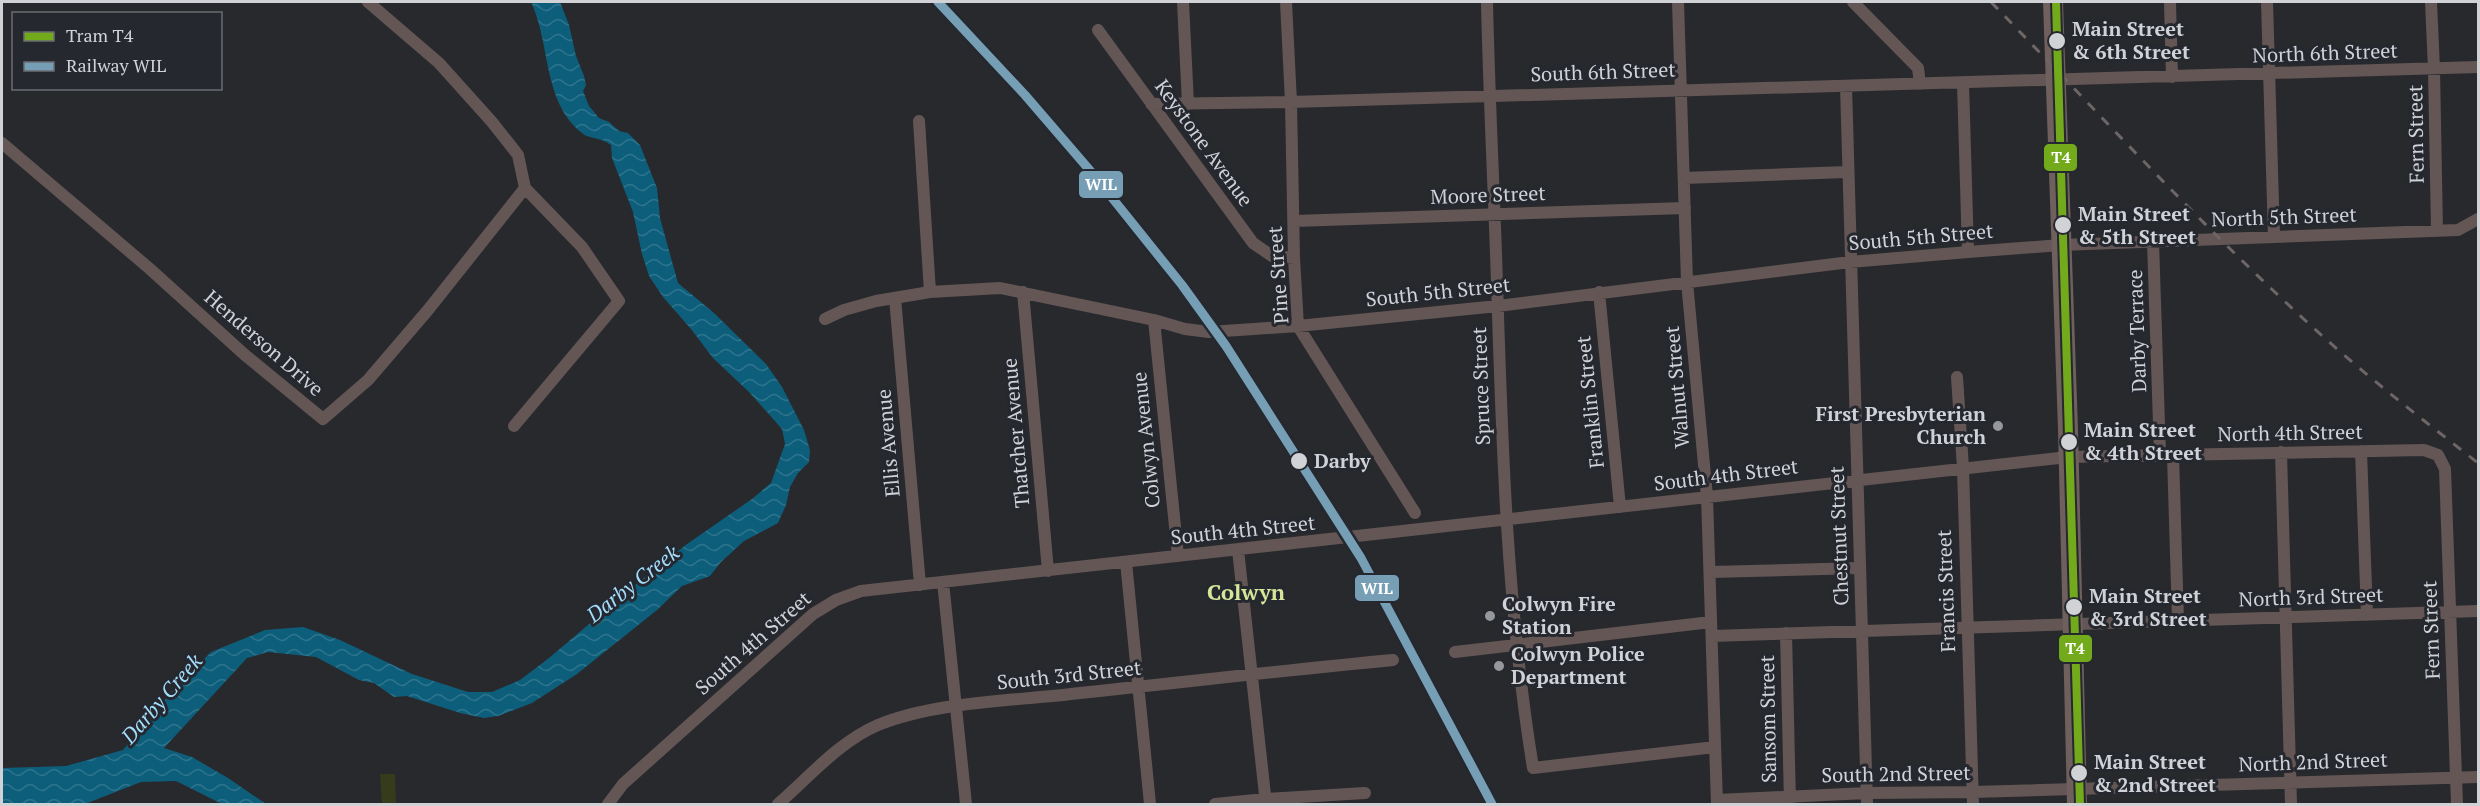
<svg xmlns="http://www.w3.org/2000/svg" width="2480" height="806" font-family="'PT Serif',serif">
  <defs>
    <pattern id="water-waves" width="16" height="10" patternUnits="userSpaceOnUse" patternTransform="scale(1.5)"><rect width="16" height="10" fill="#0d5e7b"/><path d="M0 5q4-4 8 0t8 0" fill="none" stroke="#2f748d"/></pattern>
  </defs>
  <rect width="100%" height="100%" fill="#27292d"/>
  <path fill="#363b1b" d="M380,774H395L396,804H382Z"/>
  <path fill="url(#water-waves)" d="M531,2H560L569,25L576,56L584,76L586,85L583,91L589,106L599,118L609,122L619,131L628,133L640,145L657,188L660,218L678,283L714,313L766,364L782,387L804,430L810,450L809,462L798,473L790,487L786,505L778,523L744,541L721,562L710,576L682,586L657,610L577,674L532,703L498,716L484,718L460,713L407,696L394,697L374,683L359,680L316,657L268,652L247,658L164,748L192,757L228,778L266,804H222L176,781L141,782L85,804H2V768L66,766L123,750L174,689L211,652L265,630L303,627L340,640L412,674L468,692H492L520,680L549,658L641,580L687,544L752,499L771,483L785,444L782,429L749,392L713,358L691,329L663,297L649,276L642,254L633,212L612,158L611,145C601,137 588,139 582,133C542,101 551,44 531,2Z"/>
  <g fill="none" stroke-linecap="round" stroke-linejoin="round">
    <path stroke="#645655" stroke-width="12" d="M368,2L439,63L492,122L518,155L525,188L582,247L619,301L514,426
      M1183,2L1188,104
      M1286,2L1291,102L1294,258L1298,326L1415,513
      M1487,2C1489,96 1494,189 1497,283C1502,446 1507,608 1533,768L1715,747
      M1678,2L1687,282L1707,497L1717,804
      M1853,2L1918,68L1920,84
      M2170,2L2172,77
      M2267,2L2274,237
      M2431,2L2434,69L2437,231
      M1098,30L1253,243L1272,256L1294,258
      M1963,83L1968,252
      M1846,86L1867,804
      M1151,104L1291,102L2478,67
      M919,121L930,292
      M2,143L150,269L245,355L323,419L368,380L428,310L525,188
      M1684,178L1847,172
      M1294,221L1685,208
      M2153,241L2160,455
      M1023,292L1048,571
      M1599,292L1620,507
      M895,298L920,585
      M825,319L844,310L876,301L930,292L1000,288L1154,320L1185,329L1209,332L1298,326L1498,306L1850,262L1968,252L2061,245L2458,230L2478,219
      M1154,320L1178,556
      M1957,377L1963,468L1973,804
      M2361,451L2367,615
      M2281,452L2291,804
      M2173,455L2178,620
      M1238,550L1266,804
      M1126,562L1150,804
      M1710,572L1860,568
      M943,582L966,804
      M1786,633L1790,803
      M1712,636L2478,611
      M1455,652L1711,622
      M1717,800L1867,793L1973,792L2478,777
      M608,804L623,784L813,614L836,600L861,591L2068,457L2424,450L2438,455L2445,469L2457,804
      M778,804C809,777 840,741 878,725C934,702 1011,701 1071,694C1178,683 1286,670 1393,660
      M1215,804L1265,799L1365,793"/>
    <path stroke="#6f5f5d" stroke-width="20" d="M2053,2L2068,429L2077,804"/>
    <path stroke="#6e6565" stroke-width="3" stroke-dasharray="10 10" stroke-linecap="butt" d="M1991,2C2101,115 2208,234 2327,340C2375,383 2427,423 2478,463"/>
    <defs>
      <path id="rail-1" d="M938,2L1025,95L1093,174L1182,285L1226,346L1361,558L1492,804"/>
    </defs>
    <use href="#rail-1" stroke="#25282f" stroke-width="14"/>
    <use href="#rail-1" stroke="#769eb4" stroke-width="9"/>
    <defs>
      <path id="tram-1" d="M2056,2L2080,804"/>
    </defs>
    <use href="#tram-1" stroke="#25282f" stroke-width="12"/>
    <use href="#tram-1" stroke="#73aa1b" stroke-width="8"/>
  </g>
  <g fill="#d0d2d6" stroke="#25282f" stroke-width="2">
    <circle cx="2057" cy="41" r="9"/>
    <circle cx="2063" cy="225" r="9"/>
    <circle cx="2069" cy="442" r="9"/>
    <circle cx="1299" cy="461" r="9"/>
    <circle cx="2074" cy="607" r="9"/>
    <circle cx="2079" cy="773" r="9"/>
  </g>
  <g fill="#95979b" stroke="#25282f" stroke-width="2">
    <circle cx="1998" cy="426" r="6"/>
    <circle cx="1490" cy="616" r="6"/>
    <circle cx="1499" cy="666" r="6"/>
  </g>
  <g text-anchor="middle" stroke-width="6" stroke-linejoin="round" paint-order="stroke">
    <g font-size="20" font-weight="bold" fill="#d0d2d6" stroke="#25282f" text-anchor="start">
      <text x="2072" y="36">Main Street<tspan x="2072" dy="23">&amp; 6th Street</tspan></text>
      <text x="2078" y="221">Main Street<tspan x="2078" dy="23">&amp; 5th Street</tspan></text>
      <text x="2084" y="437">Main Street<tspan x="2084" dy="23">&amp; 4th Street</tspan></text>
      <text x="1314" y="468">Darby</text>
      <text x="2089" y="603">Main Street<tspan x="2089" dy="23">&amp; 3rd Street</tspan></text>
      <text x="2094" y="769">Main Street<tspan x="2094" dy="23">&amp; 2nd Street</tspan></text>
    </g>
    <g font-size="20" fill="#d0d2d6" stroke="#25282f">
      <text transform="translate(2325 53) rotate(-2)" y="7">North 6th Street</text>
      <text transform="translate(1603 72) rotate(-2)" y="7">South 6th Street</text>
      <text transform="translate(2416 134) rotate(-91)" y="7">Fern Street</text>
      <text transform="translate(1204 143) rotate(54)" y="7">Keystone Avenue</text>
      <text transform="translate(1488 195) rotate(-2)" y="7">Moore Street</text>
      <text transform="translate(2284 217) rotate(-2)" y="7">North 5th Street</text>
      <text transform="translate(1921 237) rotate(-5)" y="7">South 5th Street</text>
      <text transform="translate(1278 275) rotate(-94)" y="7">Pine Street</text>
      <text transform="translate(1438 292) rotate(-6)" y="7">South 5th Street</text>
      <text transform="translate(2137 331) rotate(-92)" y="7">Darby Terrace</text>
      <text transform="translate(264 343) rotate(41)" y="7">Henderson Drive</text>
      <text transform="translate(1481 386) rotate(-92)" y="7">Spruce Street</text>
      <text transform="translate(1677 387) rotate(-95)" y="7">Walnut Street</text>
      <text transform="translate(1590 402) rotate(-96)" y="7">Franklin Street</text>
      <text transform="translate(1016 433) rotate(-95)" y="7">Thatcher Avenue</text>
      <text transform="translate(2290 433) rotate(-1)" y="7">North 4th Street</text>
      <text transform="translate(1146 440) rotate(-96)" y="7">Colwyn Avenue</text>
      <text transform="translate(888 443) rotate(-95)" y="7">Ellis Avenue</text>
      <text transform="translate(1726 475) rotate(-7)" y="7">South 4th Street</text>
      <text transform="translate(1243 530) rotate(-6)" y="7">South 4th Street</text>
      <text transform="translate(1839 536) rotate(-92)" y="7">Chestnut Street</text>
      <text transform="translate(1946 591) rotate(-92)" y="7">Francis Street</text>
      <text transform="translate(2311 597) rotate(-2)" y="7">North 3rd Street</text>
      <text transform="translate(2431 630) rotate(-92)" y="7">Fern Street</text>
      <text transform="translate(753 643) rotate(-41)" y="7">South 4th Street</text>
      <text transform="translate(1069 675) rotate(-6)" y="7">South 3rd Street</text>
      <text transform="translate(1768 719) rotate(-91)" y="7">Sansom Street</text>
      <text transform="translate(2313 762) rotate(-2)" y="7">North 2nd Street</text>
      <text transform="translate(1896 774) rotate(-1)" y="7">South 2nd Street</text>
    </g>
    <g font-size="20" font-weight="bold" fill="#d0d2d6" stroke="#25282f" text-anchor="start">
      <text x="1986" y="421" text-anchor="end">First Presbyterian<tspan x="1986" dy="23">Church</tspan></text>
      <text x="1502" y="611">Colwyn Fire<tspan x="1502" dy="23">Station</tspan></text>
      <text x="1511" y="661">Colwyn Police<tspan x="1511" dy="23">Department</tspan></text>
    </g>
    <g font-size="21" font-style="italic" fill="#a3ddfb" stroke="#25282f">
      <text transform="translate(633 584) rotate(-38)" y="7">Darby Creek</text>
      <text transform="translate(162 699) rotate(-49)" y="7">Darby Creek</text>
    </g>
    <g font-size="22" font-weight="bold" fill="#d7e699" stroke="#25282f">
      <text x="1246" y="600">Colwyn</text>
    </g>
  </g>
  <g stroke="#25282f" stroke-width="2">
    <rect x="2043" y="143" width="35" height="29" rx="6" fill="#73aa1b"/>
    <rect x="1078" y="170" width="46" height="29" rx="6" fill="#769eb4"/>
    <rect x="1354" y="574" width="46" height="28" rx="6" fill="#769eb4"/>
    <rect x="2058" y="634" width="35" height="29" rx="6" fill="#73aa1b"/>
  </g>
  <g font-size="16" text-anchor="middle" font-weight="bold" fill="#fff">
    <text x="2061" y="163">T4</text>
    <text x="1101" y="190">WIL</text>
    <text x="1377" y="594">WIL</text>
    <text x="2075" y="654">T4</text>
  </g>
  <rect width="2480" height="806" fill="none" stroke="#d0d2d6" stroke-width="6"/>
  <rect x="12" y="12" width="210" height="78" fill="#25282f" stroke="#696c72" stroke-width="1.5"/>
  <rect x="24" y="32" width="30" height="9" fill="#73aa1b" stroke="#696c72" stroke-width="1.5"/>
  <text x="66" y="42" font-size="18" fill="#d0d2d6">Tram T4</text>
  <rect x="24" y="62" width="30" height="9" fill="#769eb4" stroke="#696c72" stroke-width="1.5"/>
  <text x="66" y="72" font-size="18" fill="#d0d2d6">Railway WIL</text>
</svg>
